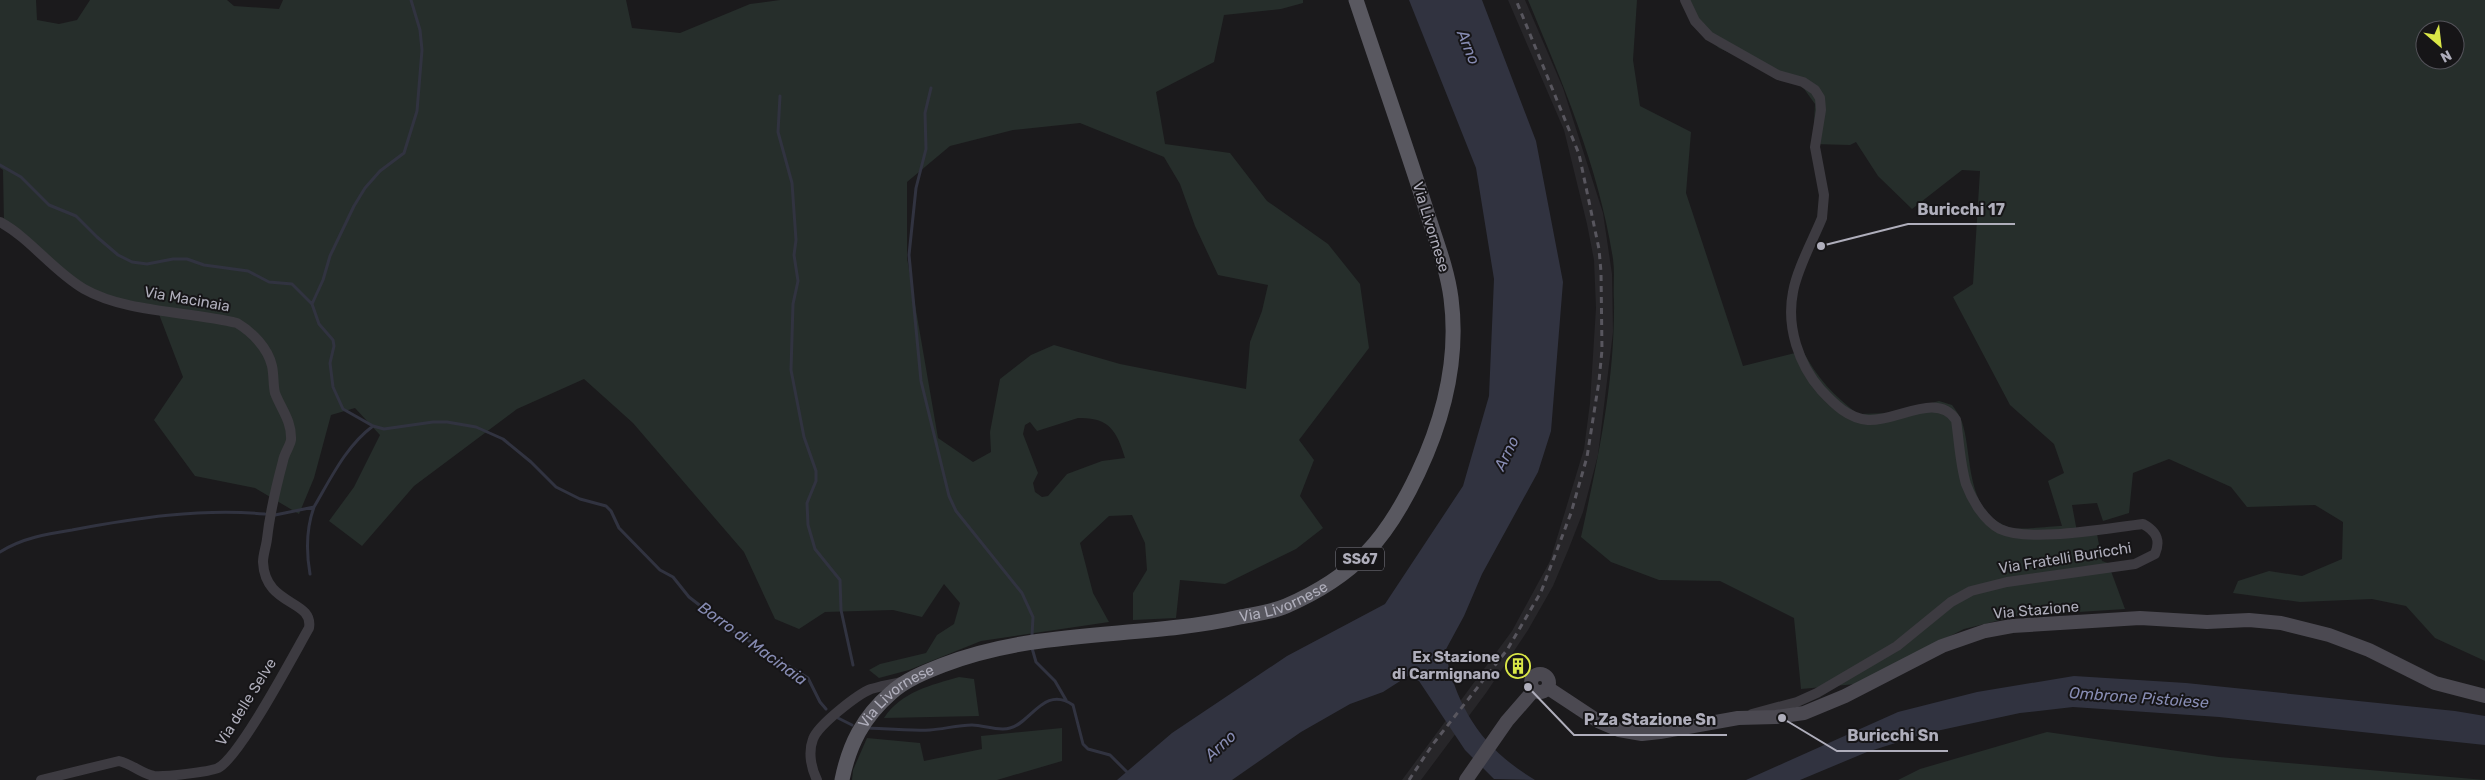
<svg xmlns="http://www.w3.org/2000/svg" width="2485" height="780" font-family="Rubik,sans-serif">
  <rect width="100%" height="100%" fill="#1b1a1c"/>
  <path fill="#272629" d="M1508,0H1525L1563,88L1603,213L1612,274L1613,332L1598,455L1583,512L1569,548L1553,586L1528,630L1486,693L1421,780H1402L1512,631L1550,561L1584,449L1590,403L1596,308L1594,260L1587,224L1564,130Z"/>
  <path fill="#262e2b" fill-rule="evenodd" d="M0,0H36L37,20L59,24L77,20L90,0H227L234,6L279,9L283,0H626L632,28L680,33L750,4L780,0H1303V3L1281,9L1224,15L1214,62L1156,92L1165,144L1230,153L1267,201L1328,244L1360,284L1369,348L1299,440L1314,460L1300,496L1323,528L1296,549L1225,584L1180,580L1176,618L1133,620V593L1147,570L1145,543L1132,515L1109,516L1080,543L1093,593L1109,622L981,641L909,670L879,678L869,670L880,664L926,653L937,635L954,624L960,603L944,584L922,617L893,610L825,612L799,629L775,619L744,552L633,423L584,379L517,409L414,486L362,546L329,521L354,487L380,435L355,408L331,415L314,478L299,514L255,488L195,476L154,420L183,377L157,309L97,295L4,224L3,170L0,168ZM1080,123L1164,157L1180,184L1195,226L1218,275L1268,285L1262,311L1250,342L1246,389L1120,364L1054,345L1031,355L1000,379L990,432L991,452L973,462L938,438L907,258V182L950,146L1013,130ZM1078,418C1109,417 1117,431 1125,458L1102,461L1067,474L1048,496L1042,497L1035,492L1033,483L1038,473L1023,434L1025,425L1030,422L1037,431Z
    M1528,0H1637L1633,60L1640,106L1691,132L1686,193L1743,366L1803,351C1817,378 1834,396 1858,414L1892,413L1939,401L1952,405C1956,410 1960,416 1962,422C1973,455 1964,510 2008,527C2019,531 2049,526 2062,526L2048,481L2064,473L2054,444L2010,405L1953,297L1973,284L1980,171L1962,170L1912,209L1878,176L1856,142L1850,145L1813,144L1815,104L1802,86L1719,48L1692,25L1681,0H2485V661L2435,638L2406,606L2372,599L2300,602L2233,593L2238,581L2269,571L2302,576L2342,559L2343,522L2315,505L2247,507L2231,487L2169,459L2133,473L2129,513L2103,521L2097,503L2072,505L2078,537L2097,534L2102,561L2108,563L2125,609L2017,616L1964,629L1856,684L1801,689L1794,618L1720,581L1659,580L1611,562L1581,537C1598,459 1615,381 1614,301C1613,287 1615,273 1613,259C1599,168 1563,84 1528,0ZM2425,30H2455V60H2425Z
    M959,677L974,679L979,716L884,718C901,692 931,685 959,677Z
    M1062,728V761L997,780H852L853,770L867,738L920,743L924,761L982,749L981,736Z
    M2047,732L2219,757L2485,780H1898L1920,769Z"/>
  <path fill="#313340" d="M1409,0H1482L1536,141L1563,282L1551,431L1538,472L1482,574L1464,616L1445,651C1457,709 1483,749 1535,780L1494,779L1465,750L1419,681L1408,676L1383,692L1350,704L1301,732L1232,780H1117L1172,733L1287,656L1385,604L1463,486L1489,396L1494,279L1476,168Z
    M2074,676L2186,683L2455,711L2485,716V745L2219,717L2073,707L2020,713L1927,733L1867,752L1800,780H1746L1898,712L1977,692Z"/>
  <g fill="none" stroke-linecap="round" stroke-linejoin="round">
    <path stroke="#313340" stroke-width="3" d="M931,88L925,113L926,149L916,188L909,255L921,381L949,496L956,511L1022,593L1033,617L1032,635
      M780,96L778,132L792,183L796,240L794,255L798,281L793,304L791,370L804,437L816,471V481L807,503L808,525L815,549L840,580L841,610L853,665
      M0,165L21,177L49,205L76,216L97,237L118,255L132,262L147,264L173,259H187L204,265L248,271L269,282L292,284L312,304L319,324L333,340L334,346L330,363L333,387L343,409L373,426L384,429L433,422H447L476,427L503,439L531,462L556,487L580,499L606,506L611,511L619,528L660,570L673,577L689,597L733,631L808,678L820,702L826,709
      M312,304L323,280L330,256L354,206L365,188L380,171L404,153L417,111L422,50L420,30L411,0
      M275,515L314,507C331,478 346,446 373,426
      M0,552C22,538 47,534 72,530C135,518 201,508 265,514
      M310,574C306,551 306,529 314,507
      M1032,648L1036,662L1055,681L1066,700
      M836,717L852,725
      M869,728C889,729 910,731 930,730C944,729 958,725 972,725C984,725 999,732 1010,728C1031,723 1044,685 1073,705L1083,744L1088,749L1110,755L1128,773"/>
    <path stroke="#3d3b41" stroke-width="10" d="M1685,0L1695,21L1709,36L1778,75L1803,82L1815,90L1820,98L1821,110L1815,147L1824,195L1822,218C1813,240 1797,269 1793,292C1786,327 1799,365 1821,390C1835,405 1848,418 1868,420C1896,422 1937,391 1956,420C1959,440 1960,464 1966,484C1972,500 1984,521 2000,529C2030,543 2108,528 2143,524C2156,531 2161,540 2155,554L2135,564L2007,582L1971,591L1951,602L1897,646L1817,693L1797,702L1752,714
      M0,222C31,239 53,271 84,289C126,313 189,311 237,323C252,332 268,348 272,366C274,375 273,385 275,393C281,409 292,421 291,440C290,446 284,454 283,461C276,487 270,512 267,539C266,547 263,555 263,562C265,607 314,599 309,628C294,654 240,757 218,768C209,772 164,777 154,776C142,774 132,764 119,761L41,780
      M817,780C811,768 808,752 813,739C818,725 858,694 871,689C881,686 892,684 902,682"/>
    <path stroke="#4b4951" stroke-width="14" d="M1531 683a9 9 0 1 1 18 0a9 9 0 1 1-18 0Z
      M1548,688L1598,721L1619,730L1642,734L1660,732L1738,718L1776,717L1804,713L1845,696L1942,646L1985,631L2012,626L2140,618L2207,622L2249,620L2281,623L2329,635L2369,650L2435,683L2485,696
      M1466,780L1507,721L1534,690"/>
    <path stroke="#595860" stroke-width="15" id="s1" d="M842,780C849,745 863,717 891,693C905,680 925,672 943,665C1038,628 1142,639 1240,617C1255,614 1272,612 1286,606C1355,576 1387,539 1418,473C1444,418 1459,359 1451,298C1447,267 1434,236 1425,206C1403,137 1379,69 1356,0"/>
    <path stroke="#58565e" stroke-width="3" stroke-dasharray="6 5" stroke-linecap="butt" d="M1409,780L1433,744L1507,650L1541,592L1571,513L1587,457L1599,381L1602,350L1601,272L1599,249L1579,154L1516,0"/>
  </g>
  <defs>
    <symbol id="building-ring" viewBox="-11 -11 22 22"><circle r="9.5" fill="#161517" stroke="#dae747" stroke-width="1.5"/><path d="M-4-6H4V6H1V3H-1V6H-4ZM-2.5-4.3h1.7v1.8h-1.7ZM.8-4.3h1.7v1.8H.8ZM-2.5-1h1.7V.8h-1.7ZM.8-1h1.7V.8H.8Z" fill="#dae747"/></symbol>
  </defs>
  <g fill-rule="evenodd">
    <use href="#building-ring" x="1504" y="652" width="28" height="28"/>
  </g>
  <g text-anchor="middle" stroke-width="4" stroke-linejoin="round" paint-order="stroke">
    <rect fill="#161517" stroke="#81808a" stroke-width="1" x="1336" y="547.5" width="48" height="23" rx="4"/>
    <g font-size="14" font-weight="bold" fill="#afaebb">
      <text x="1360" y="564">SS67</text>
    </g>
    <g font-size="15" fill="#afaebb" stroke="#161517">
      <text transform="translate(1431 227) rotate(73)" y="5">Via Livornese</text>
      <text transform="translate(187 299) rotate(10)" y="5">Via Macinaia</text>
      <text transform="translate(2065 558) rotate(-9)" y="5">Via Fratelli Buricchi</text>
      <text dy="5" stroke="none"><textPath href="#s1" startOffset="509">Via Livornese</textPath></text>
      <text transform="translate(2036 610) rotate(-5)" y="5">Via Stazione</text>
      <text dy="5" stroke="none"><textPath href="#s1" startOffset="104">Via Livornese</textPath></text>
      <text transform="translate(246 702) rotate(-58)" y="5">Via delle Selve</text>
    </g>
    <g font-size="15" font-weight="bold" fill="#afaebb" stroke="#161517" text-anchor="end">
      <text x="1500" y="662">Ex Stazione<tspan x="1500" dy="17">di Carmignano</tspan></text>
    </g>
    <g font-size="16" font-style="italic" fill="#878cb3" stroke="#161517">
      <text transform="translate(1469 47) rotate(68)" y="6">Arno</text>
      <text transform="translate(1506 453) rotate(-64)" y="6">Arno</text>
      <text transform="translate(753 643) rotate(36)" y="6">Borro di Macinaia</text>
      <text transform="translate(2139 697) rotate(4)" y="6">Ombrone Pistoiese</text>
      <text transform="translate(1220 745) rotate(-43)" y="6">Arno</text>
    </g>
  </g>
  <path fill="none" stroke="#afaebb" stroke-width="2" d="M1821 246L1908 224H2015M1528 687L1574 735H1727M1782 718L1837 751H1948"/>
  <g fill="#afaebb" stroke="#161517" stroke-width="2">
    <circle cx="1821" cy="246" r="5"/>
    <circle cx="1528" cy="687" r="5"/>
    <circle cx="1782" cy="718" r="5"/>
  </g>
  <g font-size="16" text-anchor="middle" font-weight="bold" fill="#afaebb" stroke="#161517" stroke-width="4" stroke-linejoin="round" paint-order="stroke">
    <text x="1961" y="215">Buricchi 17</text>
    <text x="1650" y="725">P.Za Stazione Sn</text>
    <text x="1893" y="741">Buricchi Sn</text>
  </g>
  <g transform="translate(2440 45) rotate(152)"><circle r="24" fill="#161517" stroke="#535259"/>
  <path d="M0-4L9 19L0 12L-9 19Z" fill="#dae747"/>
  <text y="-8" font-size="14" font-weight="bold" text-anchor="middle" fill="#afaebb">N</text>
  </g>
</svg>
